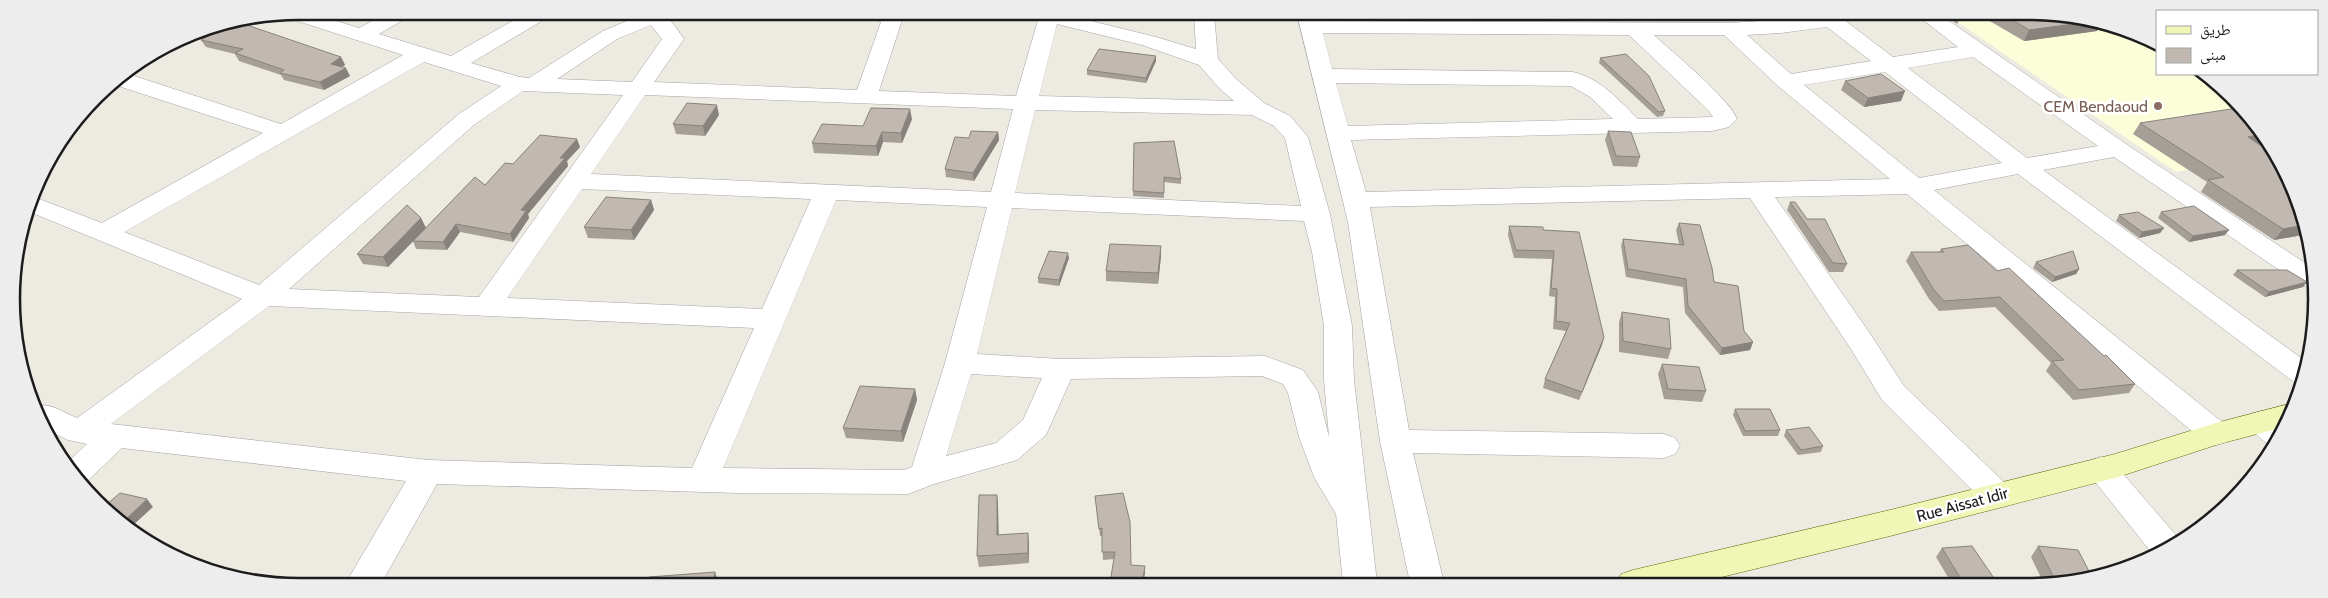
<svg xmlns="http://www.w3.org/2000/svg" width="2328" height="598" font-family="Cabin,'Noto Naskh Arabic',sans-serif">
  <rect width="100%" height="100%" fill="#edeae2"/>
  <path fill="#fcfeda" d="M1949,16L2085,17L2157,46V74H2203L2268,139L2274,154L2176,172Z"/>
  <g fill="none" stroke-linecap="round" stroke-linejoin="round">
    <defs>
      <path id="street" d="M304,11L359,28L389,12H413L410,16L379,34L451,56L528,12H553L550,16L471,63L520,77L529,78L603,31L638,16L635,12C666,12 666,13 684,39L654,82L857,90L881,22L871,17L868,13H894L902,20L879,91L1016,96L1038,20L1033,18L1030,13L1063,14L1156,37L1196,49L1194,14H1214L1218,59L1236,79L1264,103L1290,116L1308,137L1330,214L1352,326L1354,380L1377,583H1343L1336,514L1314,477L1299,437L1288,393L1283,384L1262,376L1071,379L1046,435L1017,460L934,484L908,494L738,493L437,484L382,582L347,581L406,481L122,448L83,485L71,474L66,464L87,444L68,440L49,431L37,406C49,402 65,413 77,418L242,299L30,212L34,197L102,223L263,133L109,83L125,73L281,124L403,55L279,15ZM1057,24L1142,45L1199,65L1220,89L1234,101L1039,96ZM651,25L662,39L632,82L557,79L617,39ZM424,62L501,86L459,114L259,285L124,232ZM523,91L623,95L479,297L289,289L475,124ZM645,95L1013,109L991,192L591,174ZM1035,110L1252,115L1274,126L1285,138L1301,206L1015,193ZM582,189L811,199L762,309L507,298ZM836,200L987,207L945,363L912,467L904,470L723,468ZM1012,208L1304,221L1312,252L1324,326V380L1329,437L1318,392L1303,370L1265,356L1061,359L977,354ZM269,306L754,328L692,468L428,460L111,424ZM971,374L1042,378L1023,420L996,443L946,456Z
        M1297,14H1317L1319,21L1729,23L1839,16L1893,57L1958,47L1918,16H1942L2126,144L2311,267V288L2301,285L2114,157L2043,170L2308,363L2300,384L2294,382L2018,174L1934,190L2227,426L2231,434L2227,442L2216,445L2205,442L1907,194L1775,197L1871,335L1904,386L2008,486L2013,495L2008,504L1997,507L1986,504L1882,400L1851,349L1750,198L1370,207L1409,430L1664,434L1675,438L1680,446L1675,454L1664,458L1413,453L1444,583H1410L1380,441L1348,222ZM1827,27L1871,61L1791,74L1747,35L1781,33ZM1323,33L1629,35L1708,110L1713,117L1638,119C1618,99 1601,79 1573,72L1332,69ZM1654,35H1724L1778,86L1890,179L1366,192L1351,140L1712,131L1729,127L1737,119C1729,98 1672,52 1654,35ZM1973,57L2098,146L2027,158L1908,68ZM1885,72L2002,163L1919,178L1804,85ZM1336,83L1571,86L1590,97L1613,119L1348,126Z
        M2262,411L2273,414L2285,424L2275,447C2263,443 2253,432 2247,422L2251,414Z
        M2101,457L2112,461L2181,541L2155,557L2085,469L2090,461Z"/>
      <path id="secondary" d="M2289,404L2292,405L2284,427L2219,444L2115,478L1890,536L1693,584H1616L1621,574L1633,570L1890,510L2115,454L2216,423Z"/>
    </defs>
    <use href="#street" stroke="#a3a3a3" stroke-width="1"/>
    <use href="#secondary" stroke="#5d6d09" stroke-width="1"/>
    <use href="#street" fill="#fff" fill-rule="evenodd"/>
    <use href="#secondary" fill="#f0f6b6" fill-rule="evenodd"/>
  </g>
  <path fill="#a69f98" d="M1946,16H1961L1957,24Z
    M1981,16L2085,17L2101,24L2097,31L2024,41Z
    M201,40L341,57L345,65L342,67L350,76L324,90L284,80L281,75L239,61L235,54L206,47Z
    M1600,58L1665,111L1663,116L1657,117L1599,63Z
    M1156,61L1146,83L1087,75V70Z
    M1845,81L1901,101L1864,107L1841,90Z
    M719,115L705,136L676,134L673,124Z
    M912,119L902,143L883,142L878,156L814,153L812,143L863,126Z
    M2140,123L2260,145L2275,155L2308,234L2274,240L2201,192L2207,182L2133,134Z
    M1608,131L1640,157L1637,167L1613,166L1605,140Z
    M998,132L999,140L974,181L946,177L945,169L969,138Z
    M1134,143L1181,179V184L1164,182V198L1133,196Z
    M580,147L567,161L568,166L528,214L529,218L513,242L460,232L447,250L416,249L413,241L388,267L363,264L357,254L421,218L426,228L485,185L513,164Z
    M651,200L654,210L634,240L588,238L584,227Z
    M1790,202L1807,219L1847,264L1843,272H1829L1787,210Z
    M2161,212L2225,235L2189,242L2158,218Z
    M2119,215L2164,228L2160,233L2139,238L2116,221Z
    M1679,223L1714,282L1744,331L1753,342L1750,350L1720,355L1685,313L1683,287L1626,277L1621,246L1623,239L1679,244L1676,230Z
    M1509,226L1543,230L1604,337L1602,345L1579,400L1543,388L1545,379L1566,331L1553,329L1555,297L1549,296L1552,259L1514,258L1508,235Z
    M1941,249L1997,271L2104,356L2135,384L2129,393L2073,400L2046,371L2051,363L1995,307L1939,311L1929,299L1906,261L1911,252H1939Z
    M1161,256L1158,284L1106,281V271Z
    M1069,258L1059,286L1038,283V278Z
    M2036,262L2079,269L2076,274L2052,282L2033,268Z
    M2237,270L2307,282L2303,287L2265,297L2233,275Z
    M1622,312L1671,349L1668,359L1619,352V322Z
    M1662,364L1706,391L1702,402L1664,399L1658,374Z
    M915,389L917,400L903,442L846,438L843,428Z
    M1735,409L1780,430L1778,436H1743L1733,415Z
    M1786,430L1823,446L1821,452L1798,455L1784,436Z
    M997,495L998,505V535L1029,543V563L979,567L977,556Z
    M1095,496L1131,565L1145,574L1114,559L1103,560L1102,536H1100Z
    M2038,546L2092,577L2066,584H2044L2031,557Z
    M1942,548L1998,584H1952L1936,557Z"/>
  <path fill="#87827c" d="M2096,21L2101,24L2097,31L2024,41L2029,30Z
    M1156,56V61L1146,83V78Z
    M341,57L345,65L335,71L331,64Z
    M346,68L350,76L324,90L320,82Z
    M1905,91L1901,101L1864,107L1868,98Z
    M717,105L719,115L705,136L703,126Z
    M910,109L912,119L902,143L901,133Z
    M882,132L883,142L878,156L876,146Z
    M998,132L999,140L974,181L973,173Z
    M2263,134L2268,139L2270,143L2240,148L2248,137Z
    M577,139L580,147L567,161L568,166L528,214L529,218L513,242L510,234L521,210L560,158Z
    M651,200L654,210L634,240L631,230Z
    M421,218L426,228L388,267L383,257Z
    M456,224L460,232L447,250L443,242Z
    M2304,225L2308,234L2274,240L2283,229Z
    M2164,228L2160,233L2139,238L2142,232Z
    M2229,230L2225,235L2189,242L2193,236Z
    M1161,246V256L1158,284V273Z
    M1068,253L1069,258L1059,286V280Z
    M2079,269L2076,274L2052,282L2055,277Z
    M2307,282L2303,287L2265,297L2269,292Z
    M1604,337L1602,345L1579,400L1582,392Z
    M1753,342L1750,350L1720,355L1722,348Z
    M915,389L917,400L903,442L901,431Z
    M997,495L998,505L999,545L997,535Z
    M147,499L153,507L131,527L124,521Z
    M1028,533L1029,543V563L1028,553Z
    M1145,566V574L1143,583H1142Z
    M715,572L717,578L716,582H713Z"/>
  <path fill="#c1b9b1" stroke="#87827c" d="M2006,16L2085,17L2096,21L2029,30Z
    M241,23L341,57L331,64L346,68L320,82L280,73L284,70L235,53L243,49L201,40L228,25Z
    M1099,49L1156,56L1146,78L1087,70Z
    M1626,54L1649,76L1665,111L1659,112L1600,58Z
    M1881,74L1905,91L1868,98L1845,81Z
    M687,103L717,105L703,126L673,124Z
    M871,108L910,109L901,133L882,132L876,146L812,143L822,124L863,126Z
    M2237,108L2263,134L2248,137L2275,155L2304,225L2283,229L2208,180L2224,177L2140,123Z
    M971,131L998,132L973,173L945,169L955,137L969,138Z
    M1608,131L1631,132L1640,157L1616,156Z
    M540,135L577,139L560,158H565L521,210L526,211L510,234L456,224L443,242L413,241L475,177L485,185L505,163L513,164Z
    M1174,141L1181,179L1164,177V193L1133,191L1134,143Z
    M606,197L651,200L631,230L584,227Z
    M1790,202H1795L1807,219H1825L1847,264L1833,263Z
    M407,205L421,218L383,257L357,254Z
    M2194,206L2229,230L2193,236L2161,212Z
    M2138,212L2164,228L2142,232L2119,215Z
    M1679,223L1700,225L1712,268L1714,282L1738,286L1744,331L1753,342L1722,348L1688,306L1686,279L1628,269L1623,239L1684,245Z
    M1509,226L1543,227V230L1579,232L1604,337L1582,392L1545,379L1570,323L1556,321L1557,289L1551,288L1554,251L1516,250Z
    M1110,244L1161,246L1158,273L1106,271Z
    M1968,245L1997,271L2009,268L2104,356L2106,355L2135,384L2079,390L2052,361L2064,360L2000,297L1944,301L1934,290L1911,252H1944L1941,249Z
    M1049,251L1068,253L1059,280L1038,278Z
    M2073,251L2079,269L2055,277L2036,262Z
    M2237,270H2287L2307,282L2269,292Z
    M1622,312L1669,319L1671,349L1623,341Z
    M1662,364L1699,367L1706,391L1668,389Z
    M860,386L915,389L901,431L843,428Z
    M1735,409H1770L1780,430L1745,431Z
    M1809,427L1823,446L1801,450L1786,430Z
    M120,493L147,499L124,521L106,505Z
    M1123,493L1130,522L1131,565L1145,566L1142,583H1110L1115,552H1102V528L1099,529L1095,496Z
    M979,495H997V535L1028,533V553L977,556Z
    M1972,546L1998,584H1964L1942,548Z
    M2038,546L2078,550L2092,577L2070,583L2056,582Z
    M715,572L713,582H648L649,577Z
    M907,579V582H885Z"/>
  <circle fill="#8d6e63" stroke="#fff" stroke-width="2" cx="2158" cy="106" r="5"/>
  <g text-anchor="middle" stroke-width="5" stroke-linejoin="round" paint-order="stroke">
    <g font-size="16" fill="#785e54" stroke="#fff" text-anchor="end">
      <text x="2148" y="112">CEM Bendaoud</text>
    </g>
    <g font-size="16" fill="#1c1c1c" stroke="#fff">
      <text transform="translate(1962 504) rotate(-15)" y="6">Rue Aissat Idir</text>
    </g>
  </g>
  <path d="M0 0H2328V598H0ZM299 20H2029A279 279 0 0 1 2308 299V299A279 279 0 0 1 2029 578H299A279 279 0 0 1 20 299V299A279 279 0 0 1 299 20Z" fill="#ededed" fill-rule="evenodd"/>
  <path fill="none" stroke="#1c1c1c" stroke-width="2.5" d="M299 20H2029A279 279 0 0 1 2308 299V299A279 279 0 0 1 2029 578H299A279 279 0 0 1 20 299V299A279 279 0 0 1 299 20Z"/>
  <rect x="2156" y="10" width="162" height="65" fill="#ffffff" stroke="#a4a4a4"/>
  <rect x="2166" y="26" width="25" height="8" fill="#f0f6b6" stroke="#a4a4a4"/>
  <text x="2200" y="35" font-size="15" fill="#1c1c1c">طريق</text>
  <rect x="2166" y="48" width="25" height="15" fill="#c1b9b1" stroke="#a4a4a4"/>
  <text x="2200" y="60" font-size="15" fill="#1c1c1c">مبنى</text>
</svg>
